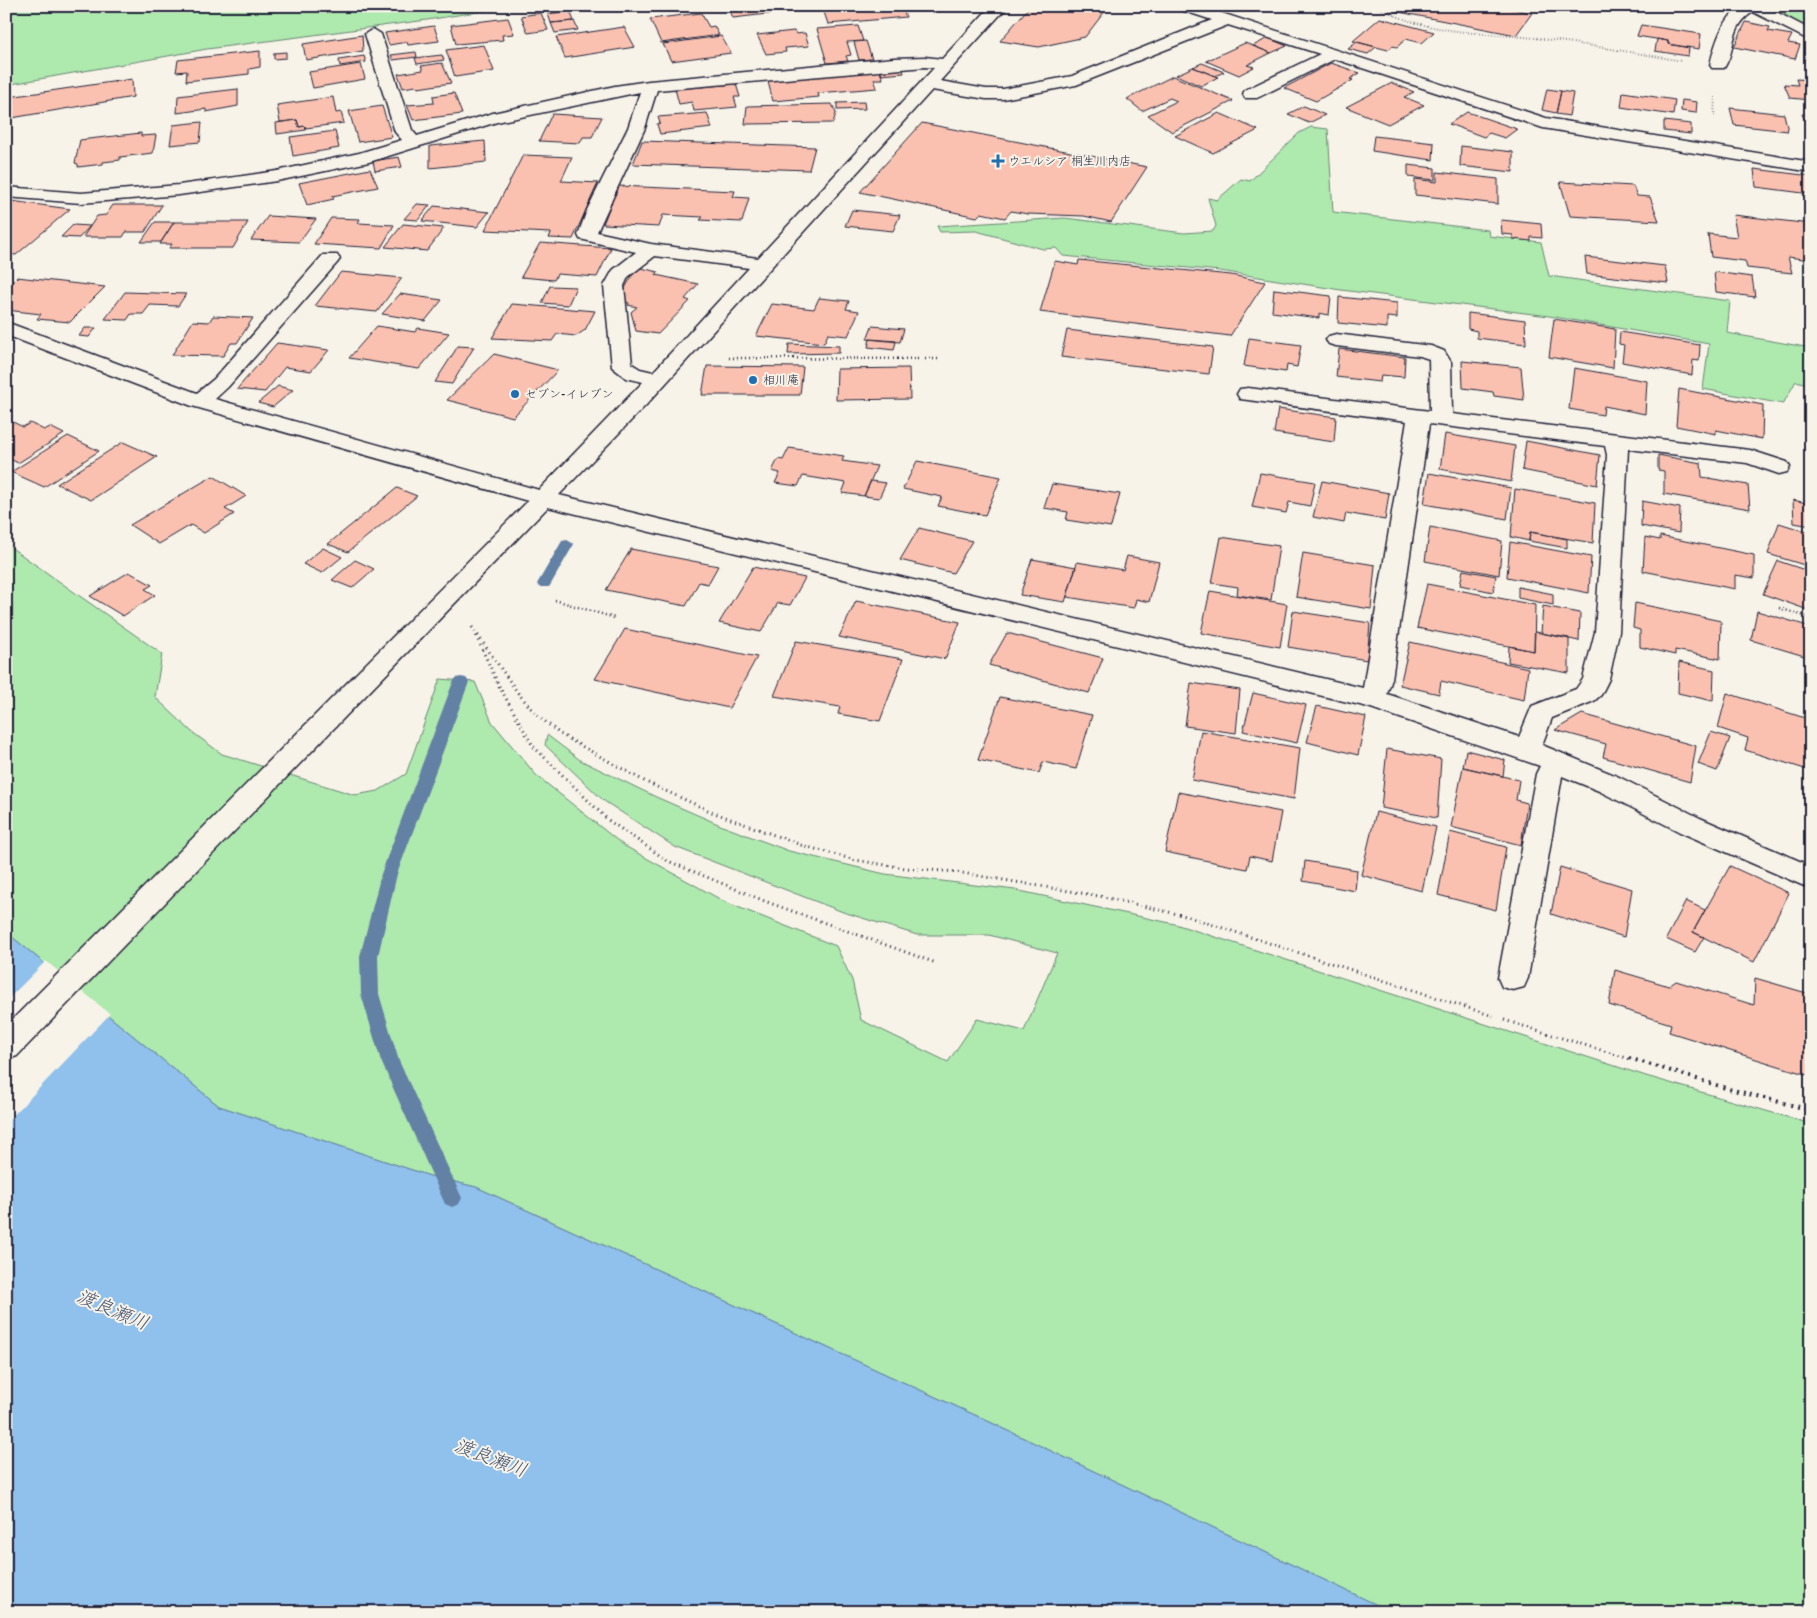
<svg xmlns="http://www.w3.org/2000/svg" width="1817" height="1618" font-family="'Balsamiq Sans','Klee One',sans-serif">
  <rect width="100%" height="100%" fill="#f7f3e8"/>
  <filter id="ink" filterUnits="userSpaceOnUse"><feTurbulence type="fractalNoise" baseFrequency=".02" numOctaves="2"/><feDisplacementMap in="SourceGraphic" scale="10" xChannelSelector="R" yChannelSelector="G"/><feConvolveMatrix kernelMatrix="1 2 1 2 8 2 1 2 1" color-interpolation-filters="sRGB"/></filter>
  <g filter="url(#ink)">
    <path fill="#aee9ae" stroke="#688674" d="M6,6H513L427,20L207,49L6,85Z
      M1765,6H1811V29Z
      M1311,127L1328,129L1333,212L1488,230L1489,236L1541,242L1549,276L1730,301L1727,333L1811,348V385L1796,381L1783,404L1703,389L1709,344L1549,316L1341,290L1220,271L1063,256L1056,248L1043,249L976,231L940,232L937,226L1065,218L1184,233L1213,231L1216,226L1208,198L1217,200L1241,179L1250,181L1299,133Z
      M6,544L162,654L155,697L192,732L222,754L355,795L378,791L406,774L440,679L475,682L492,722L536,775L623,845L725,902L836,946L852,980L861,1020L948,1062L977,1019L1024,1031L1057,953L989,935H917L843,912L675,847L604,801L545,745L547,735L580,760L656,797L725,827L789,851L885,874L1015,890L1175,924L1646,1076L1811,1124V1612H1392L977,1416L476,1187L430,1176L219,1106L6,932Z"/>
    <path fill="#90c0ec" stroke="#6481a5" d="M6,932L219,1106L430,1176L476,1187L977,1416L1392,1612H6Z"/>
    <path fill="#f7f3e8" d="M46,961L110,1014L6,1123V1001Z"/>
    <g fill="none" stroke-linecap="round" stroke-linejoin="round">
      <path fill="#6481a5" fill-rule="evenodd" d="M567,540L574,544L551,584L549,587H539L537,584L562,541Z
        M461,677L466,678L469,682L397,874L378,956L379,994L399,1061L462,1198L459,1204L452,1207L445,1204L381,1061L361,994L360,956L381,874L453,682L456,678Z"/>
    </g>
    <path fill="#fac1b0" stroke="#22223b" d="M728,6H791L793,11L733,18Z
      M861,6H901L906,17L828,24L823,9Z
      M1030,6H1109L1085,37L1039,47L1000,41Z
      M1392,6H1499L1532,13L1516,35L1389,10Z
      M570,11L574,21L551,23L548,14Z
      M541,13L548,30L528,33L521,16Z
      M701,13L709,27L714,26L719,35L661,43L650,19Z
      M508,18L514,34L502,35L503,40L456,44L451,25Z
      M1380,18L1434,32L1422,43L1406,39L1397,47L1393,46L1388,50L1353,41Z
      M574,21L578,30L555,33L551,23Z
      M1746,22L1770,27L1768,31L1792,35L1788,43L1800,45L1795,59L1734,47Z
      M1641,25L1701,34L1699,49L1668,44V41L1637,36Z
      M434,26L439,41L408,45L407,42L389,45L385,33Z
      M858,26L863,41L847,42L851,55L846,56L848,61L827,63L817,29Z
      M624,27L635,47L565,58L556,37Z
      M794,31L796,34L805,33L809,46L785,48L786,52L766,54L757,35Z
      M362,35L363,51L306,60L303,44Z
      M721,36L731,53L671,61L663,44Z
      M1268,38L1287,46L1271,53L1253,46Z
      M1657,39L1668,41V44L1689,48L1688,56L1655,51Z
      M866,41L872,59L859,60L854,42Z
      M1357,42L1376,47L1368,54L1348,49Z
      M1245,43L1271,53L1247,65L1254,67L1239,75L1206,61Z
      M484,45L494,71L455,77L446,50Z
      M260,51V67L249,69V74L186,81L187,71L176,72L178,60Z
      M286,52V58L274,59V53Z
      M416,52L417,57L393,60L391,55Z
      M442,55L444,60L417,64L415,58Z
      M364,56L366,62L340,66L339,60Z
      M442,63L451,83L418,88L416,86L403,88L398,74L423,70L421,66Z
      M1202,63L1224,72L1215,76L1193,67Z
      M1331,63L1360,73L1350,79L1353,80L1316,101L1284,88Z
      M361,64L365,79L313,88L309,72Z
      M1193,67L1215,76L1218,77L1201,86L1176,75Z
      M902,68L904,73L881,75L880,69Z
      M880,69L883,79H874L877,88L818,93L819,97L773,101L767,78Z
      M1173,76L1233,101L1172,132L1148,115L1177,101L1170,98L1142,111L1127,99Z
      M132,79L133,97L6,119V95L9,97Z
      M1796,79L1811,80V100L1790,98L1784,84L1798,85Z
      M1392,83L1414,92L1404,97L1424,105L1388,124L1346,107Z
      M736,84L740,97H734L737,107L694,111L692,102L679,104L675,89Z
      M238,89V106L206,112V109L177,113L178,96Z
      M1547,89L1561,91L1556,113L1542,110Z
      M1561,91L1573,93L1569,116L1556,114Z
      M1623,92L1675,100L1673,115L1621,107Z
      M454,93L462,114L413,120L407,105L434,103L433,96Z
      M333,97L336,113L341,112L344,123L306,128L305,126L299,127L297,120L280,122L277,105Z
      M1682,100L1697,102L1696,113L1681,111Z
      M864,102L865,109L837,110V103Z
      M832,104L836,113L833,123L745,124L747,106Z
      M382,106L392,137L358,142L349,111Z
      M1304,106L1325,115L1309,123L1288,114Z
      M1730,108L1784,114L1788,131L1734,125Z
      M1467,112L1517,129L1505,138L1489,133L1484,137L1449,124Z
      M707,113L712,128L660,134L657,124L660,123L658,117Z
      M1219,113L1258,130L1213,153L1175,136Z
      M552,114L602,117L592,137H583L580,143L539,141Z
      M1802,114H1811V129L1808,128Z
      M297,120L299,127L305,126L306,130L277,134L276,123Z
      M1664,121L1691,124V134L1664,131Z
      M202,122L200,142L170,145L173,125Z
      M922,123L1147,167L1111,222L1084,216L1028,214L1011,211L1005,218L981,213L977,217L860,192Z
      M335,131L339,148L293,156L290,137Z
      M141,133V136L156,135L153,153L120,157V160L103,162V164L78,167V164L75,163L80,140Z
      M1374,136L1434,143L1433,160L1372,151Z
      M485,141L486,162L430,168V146Z
      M642,141L815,147L809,170L633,164Z
      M1461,146L1513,152V172L1460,166Z
      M523,155L572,157L561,181L598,183L573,239L549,238L551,233L485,230Z
      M399,157L402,167L375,171L373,161Z
      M1408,165L1435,168V180L1408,177Z
      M370,169L378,187L332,196L334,199L307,205L299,183Z
      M1754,169L1811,176V194L1756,187Z
      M1437,172L1498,179V204L1415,195V179L1437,182Z
      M1560,182L1633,186L1637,196L1650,197L1659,221L1570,216Z
      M618,186L735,191L733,197L749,198L742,222L700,220L703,217L663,215L659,227L603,224Z
      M11,201L70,209L16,255L6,254V205Z
      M417,204L430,205L418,220L404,219Z
      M113,205H162L145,232H126L123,237H83L97,216L106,215Z
      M434,206L489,212L477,227L422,221Z
      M852,210L900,215L893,231L845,226Z
      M1733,215L1811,224V260L1788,257L1792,273L1747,268L1745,261L1711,257L1708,234L1737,237Z
      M268,216L316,219L299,242L251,240Z
      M331,218L360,219L358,223L394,225L381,248L314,244Z
      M1501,220L1541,224L1542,238L1531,237V241L1513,239V235L1502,234Z
      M155,222H174L161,242H141Z
      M174,222H248L233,248H169L172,244H160Z
      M403,224L444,228L427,251L385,247Z
      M73,225L90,226L79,238L61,237Z
      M540,243L611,248L597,277L557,274L554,280L521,277Z
      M1585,257L1665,266L1668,283L1587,274Z
      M1079,260L1231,275L1265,282L1230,336L1040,312L1055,261L1078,265Z
      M637,267L658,272L656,275L698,284L685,299L690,301L658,334L636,331L631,312L637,307L628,305L629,303L625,301V288Z
      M341,272L402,278L377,312L315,306Z
      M1714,272L1752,277L1755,297L1716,292Z
      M17,277L105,287L70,322L37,319L41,314L6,310V288Z
      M550,286L576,287L568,305L542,303Z
      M1274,289L1331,296L1329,315L1319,313V318L1272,312Z
      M125,292L186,294L178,306L150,305L143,314H131L127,320L105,319Z
      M400,294L442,300L425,321L382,314Z
      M1339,297L1397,303V318L1387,317V328L1338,323Z
      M819,298L849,301L846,309L859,311L848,336L828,334L824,343L756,336L772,304L814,309Z
      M512,304L595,311L585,330L576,336L557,334L552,341L492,338Z
      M1468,313L1525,320L1526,344L1477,338V331L1468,329Z
      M213,316L253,318L237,343H231L223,356L172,355L193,321L209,322Z
      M1554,319L1615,329L1613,368L1549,357Z
      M377,326L415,332L418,328L449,333L419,369L349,358Z
      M872,326L904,329L900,342L867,339Z
      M85,328H96L89,337L79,336Z
      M1067,330L1213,347L1209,374L1061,357Z
      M1620,332L1700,345L1699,361L1693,360L1692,375L1622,362L1624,345L1619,344Z
      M1249,338L1301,345L1297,367L1287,365L1286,372L1244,366Z
      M870,339L896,341L894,350L868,347Z
      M277,343L329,350L311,371L285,367L265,392L237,389Z
      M789,344L839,346V353L788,354Z
      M458,346L474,347L452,384L435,382Z
      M1339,349L1405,357L1404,377L1381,375L1380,382L1336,377Z
      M494,354L558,370L513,417L447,400Z
      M1462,361L1521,367L1524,400L1494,396L1493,392L1463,388Z
      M707,366L803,367L800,395H702Z
      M909,368L910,399L836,400L837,369Z
      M1574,368L1647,381L1645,414L1604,406L1603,415L1569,409Z
      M278,386L293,390L273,407L258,403Z
      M1679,389L1763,405L1762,439L1716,430V434L1676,426Z
      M1278,409L1336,417L1334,442L1274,433Z
      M9,420L23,427L30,423L44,430L50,427L64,434L18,463L6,457V421Z
      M1445,434L1515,446L1511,482L1440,469Z
      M68,436L99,451L44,487L11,472Z
      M1526,441L1600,455L1597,485L1522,470Z
      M123,442L157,457L91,500L57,484Z
      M789,448L844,456L842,461L877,466L864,496L842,493L846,483L803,476L798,486L775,483L780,473L772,471L778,459L783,460Z
      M1658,455L1701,463L1702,477L1748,485L1750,509L1664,494V471L1658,470Z
      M917,461L1001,477L985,515L938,506L942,497L903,489Z
      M1260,473L1315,482L1310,506L1289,502L1286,513L1252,507Z
      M1429,473L1511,488L1507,519L1424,504Z
      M213,476L246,496L225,509L234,514L204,533L191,525L159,544L130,525Z
      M871,481L886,483L879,498L864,496Z
      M1322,481L1389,493L1385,520L1346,513L1344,523L1313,517Z
      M1052,484L1120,494L1111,527L1066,520L1068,512L1044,508Z
      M397,488L417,496L348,552L328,544Z
      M1515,489L1595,503L1593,543L1530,532L1529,541L1511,537Z
      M1793,500L1811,504V526L1794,523Z
      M1642,501L1680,508L1679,533L1641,526Z
      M1779,523L1811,533V567L1768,554Z
      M1430,527L1502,541L1499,575L1425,561Z
      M919,528L972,541L953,573L900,560Z
      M1530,532L1567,539V548L1529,541Z
      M1660,536L1754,555V578L1735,575V589L1643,571L1645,537L1660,540Z
      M1221,537L1279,546L1271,600L1237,595L1238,587L1212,583Z
      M1510,542L1591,557L1589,593L1507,577Z
      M323,548L342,557L322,573L303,564Z
      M631,549L718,566L708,584L699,582L686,606L606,590Z
      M1303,553L1375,565L1371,609L1296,597Z
      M1127,556L1159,562L1149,602L1136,599L1134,608L1067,597L1077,562L1123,570Z
      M1032,559L1076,567L1065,602L1020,595Z
      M355,560L374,569L352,588L332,580Z
      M1778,561L1811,572V611L1763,594Z
      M753,567L805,578L790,605L778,603L761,632L719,623Z
      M1463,570L1496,576L1493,592L1460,585Z
      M129,572L152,585L145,589L155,595L123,616L90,596Z
      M1427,584L1535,605L1534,651L1417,628Z
      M1518,587L1553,594V605L1518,598Z
      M1210,591L1287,604L1280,647L1201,633Z
      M856,601L960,622L945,659L839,637Z
      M1635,603L1721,621L1720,659L1675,650V655L1640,647V630L1633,628Z
      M1543,606L1580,613L1579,641L1541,633Z
      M1293,611L1370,623L1367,660L1288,647Z
      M1757,611L1811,627V658L1751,640Z
      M625,629L757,657L729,708L595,679Z
      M1535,632L1569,638V673L1508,662L1509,646L1534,651Z
      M1007,633L1103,658L1089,693L989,665Z
      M796,641L903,659L880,721L838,714L840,707L774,696Z
      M1410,642L1528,668L1524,700L1441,681L1439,694L1400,685Z
      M1679,662L1714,670L1713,701L1678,693Z
      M1191,683L1240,690L1236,733L1185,726Z
      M1253,693L1306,705L1297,743L1243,731Z
      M1727,693L1811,720V771L1745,750L1748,738L1718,728Z
      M1000,697L1092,715L1076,769L1043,762L1039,773L978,760Z
      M1317,706L1366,717L1358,755L1307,742Z
      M1582,714L1696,746L1690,782L1603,757L1606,744L1555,730Z
      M1201,731L1300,748L1294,799L1192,780Z
      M1711,732L1730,738L1717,771L1698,764Z
      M1387,749L1441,759L1437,818L1381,808Z
      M1466,750L1505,760L1503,776L1463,767Z
      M1463,767L1519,780L1516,800L1527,803L1521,845L1451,827Z
      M1178,792L1281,812L1272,861L1250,856L1247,869L1165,852Z
      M1376,812L1436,827L1422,891L1361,875Z
      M1450,832L1506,847L1496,910L1438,895Z
      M1305,861L1357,870L1355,891L1303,881Z
      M1730,866L1789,893L1754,962L1693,932Z
      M1560,867L1632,889L1624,937L1551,914Z
      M1686,901L1705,910L1693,932L1704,937L1695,952L1666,939Z
      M1615,970L1669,986L1676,981L1754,1005L1755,978L1810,994L1811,984V1076L1669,1032L1671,1024L1609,1005Z"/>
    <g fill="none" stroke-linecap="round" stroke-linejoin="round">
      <defs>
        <path id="minor" d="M991,6H1008L940,81L986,89H1003L1072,76L1212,20L1178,9L1175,6H1200L1546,118L1811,162V172L1543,128L1335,59L1257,98H1245L1243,94L1245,90L1320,54L1228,25L1076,85L1003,99H986L932,90L647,404L559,495L1363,688L1407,421L1248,400L1240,399L1237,394L1240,389L1248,388L1430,411L1429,359L1420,356L1336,346L1329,344L1326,340L1329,336L1336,334L1431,346L1444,351L1451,362L1452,414L1750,450L1787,462L1790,467L1787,472L1779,474L1747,463L1628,449L1619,632L1609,679L1601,695L1594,701L1552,718L1542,745L1619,777L1700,818L1811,866V889L1680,832L1599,791L1562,776L1528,978L1524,987L1513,990L1502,987L1498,978L1536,774L1540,766L1368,707L548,507L17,1056L6,1060V1026L528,501L192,406L6,335V322L197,393L214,379L323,255H337L340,259L337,263L228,387L215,399L539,490L643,382L626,378L612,367L604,286L613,270L636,252L580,239L578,235L587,210L628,128L640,92L497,122L369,162L277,181L179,195L81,203L6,197V187L81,193L179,185L277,171L359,153L402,140L395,132L365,34L373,29L381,34L412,130L417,136L493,113L615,86L649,81L894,58L925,57L942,59ZM925,67L934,68L758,258L651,244L597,232L645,128L657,90ZM655,256L749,268L653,372L640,369L632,364L624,286L628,277ZM1429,424L1605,446L1607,455L1595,632L1583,679L1576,689L1532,706L1519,737L1387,694L1392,679Z
          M1741,6H1765L1811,30V41L1753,12C1728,28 1737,50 1724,68H1712L1710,65C1715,43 1722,20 1741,6Z"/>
      </defs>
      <use href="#minor" stroke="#22223b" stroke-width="3"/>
      <path stroke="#22223b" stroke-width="2" stroke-dasharray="0.5 2.5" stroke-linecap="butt" d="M1377,6C1426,36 1488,32 1543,39C1590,45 1636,53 1682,61
        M1714,116L1715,97"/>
      <path stroke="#22223b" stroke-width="2.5" stroke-dasharray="1 3" stroke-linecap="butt" d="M729,358L941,359
        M555,600L615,618
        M1779,608L1811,618"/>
      <path stroke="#22223b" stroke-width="3" stroke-dasharray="1 4" stroke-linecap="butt" d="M472,627L518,693L535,713L560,734L646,782L712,812L801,845L855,860L905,868L956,872L1099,896L1186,916L1493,1016
        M476,636L499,686L533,746L608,820L668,861L767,902L936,963
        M1504,1020L1633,1060"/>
      <path stroke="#22223b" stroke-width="4" stroke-dasharray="2 5" stroke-linecap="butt" d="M1629,1058L1729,1089L1811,1110"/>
      <use href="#minor" fill="#f7f3e8" fill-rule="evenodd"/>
    </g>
  </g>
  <g fill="#1f6fb2" stroke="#f7f3e8" stroke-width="2">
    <path d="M995.5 153.5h5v5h5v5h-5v5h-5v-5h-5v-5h5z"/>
    <circle cx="753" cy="380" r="5"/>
    <circle cx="515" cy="394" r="5"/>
  </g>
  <g text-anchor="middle" stroke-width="4" stroke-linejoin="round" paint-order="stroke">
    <g font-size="12" fill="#22223b" stroke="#f7f3e8" text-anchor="start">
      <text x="1008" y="165">ウエルシア 桐生川内店</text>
      <text x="763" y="384">相川庵</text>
      <text x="525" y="398">セブン-イレブン</text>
    </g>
    <g font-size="19" font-style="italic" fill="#435170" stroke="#f7f3e8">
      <text transform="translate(113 1309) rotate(23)" y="7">渡良瀬川</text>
      <text transform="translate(491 1457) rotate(21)" y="7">渡良瀬川</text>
    </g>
  </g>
  <rect width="1817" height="1618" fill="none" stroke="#f7f3e8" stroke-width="25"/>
  <rect x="12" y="12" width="1792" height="1593" fill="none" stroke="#22223b" stroke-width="2" filter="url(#ink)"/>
</svg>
